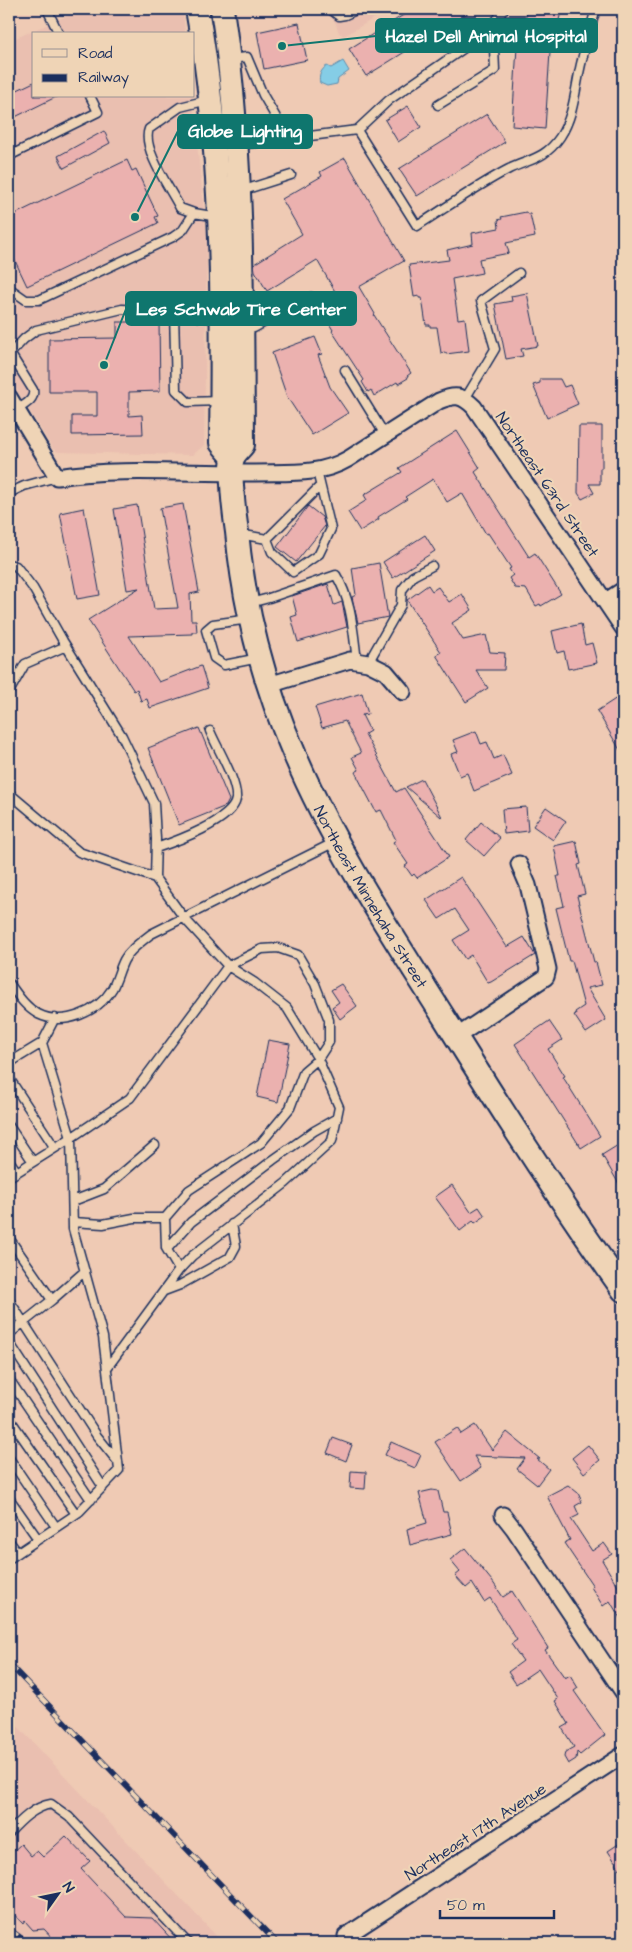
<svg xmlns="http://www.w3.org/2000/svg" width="632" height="1952" font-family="'Architects Daughter',sans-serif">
  <rect width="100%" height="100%" fill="#efcab4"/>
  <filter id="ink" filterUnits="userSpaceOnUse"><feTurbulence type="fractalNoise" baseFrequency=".02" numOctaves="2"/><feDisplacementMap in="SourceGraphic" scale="10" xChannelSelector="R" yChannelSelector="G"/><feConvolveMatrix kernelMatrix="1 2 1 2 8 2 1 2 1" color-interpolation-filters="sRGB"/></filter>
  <g filter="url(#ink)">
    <path fill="#eabfb0" d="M83,9H183L185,34H34V96H192L207,238L204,445L193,455L58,452L53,449L9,377V41Z
      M321,9H390L344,36L339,33L336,24L332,18Z
      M9,1717L223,1943H9Z"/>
    <path fill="#85cde6" stroke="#5b8eb0" d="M343,61L349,71L338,79L337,84L327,86L320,83C318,77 321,69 327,66L331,68Z"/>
    <path fill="#ebb1af" stroke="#1b2f5e" d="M413,9H474L366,76L349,49Z
      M528,9H562L550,52L545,129L512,126L517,47Z
      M299,23L307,60L264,69L257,32Z
      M34,82V96H58L9,120V94Z
      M408,106L421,127L398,142L385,120Z
      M487,114L505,142L417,196L399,169Z
      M104,131L110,143L64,168L58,156Z
      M345,158L404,261L359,287L375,314L374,315L411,373L407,376L408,378L398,384L397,382L374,396L371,390L368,392L362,382L364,380L332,331L333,330L328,322L332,320L331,318L345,309L317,260L267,291L255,271L254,264L302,234L282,199L322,176L320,172Z
      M127,160L132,171L136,169L148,195L158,216L155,217L158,223L27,286L9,248V217Z
      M526,212L527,214H530L535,237L506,243L509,253L479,259L482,273L452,279L458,319L465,318L469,351L446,354L445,352L441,353L437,327H430V325H426L422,298H419V296L414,297L409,265L449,260L447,250L473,244L472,233L499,228L498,220L502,219L501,217Z
      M527,293L538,346L521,349L523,356L506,359L495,304L512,301L511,296Z
      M117,322H159L160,391L129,392V416L142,415L143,434L72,435V416H97V392H49V339L117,338Z
      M315,337L322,354L318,355L330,387L348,413L312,435L287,397L272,353Z
      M540,379H560L564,387L570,385L578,404L547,418L533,385L540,383Z
      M579,426H602V468H600V484H589L594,493L582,499L578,493Z
      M457,431L480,468L475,472L529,557L535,553L561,594L541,606L540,604L536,606L526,589L515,588L509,578L513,575L509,569L511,568L488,533L486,534L462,493L447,502L433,479L405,497L407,499L378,517L379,519L360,531L348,512L367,500L364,495L402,472L399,468Z
      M183,504L199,592L190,594L191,620H196L197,632H192V634L129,636L159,682L201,666L208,688L150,708L147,699L141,701L137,689L134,691L88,620L139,588L127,590L114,509L137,505L154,609L178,608L160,508Z
      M308,506L322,517L325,526L296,562L277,547Z
      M84,508L100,595L77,599L60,513Z
      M425,535L435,551L393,578L383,562Z
      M379,563L388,617L358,623L352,597L356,595L352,568Z
      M328,584L334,605L342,602L347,627L298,642L291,617L297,615L292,596Z
      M428,585L432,591L438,587L449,602L462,594L472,610L452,623L463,640L486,635L490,652L505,653L504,670H476L488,688L466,702L436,655L441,652L407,600Z
      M581,624L585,645L592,643L597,663L568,669L564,651L557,653L552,631Z
      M362,693L368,714L362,715L370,731L365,734L396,792L404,788L449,857L417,878L414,874L412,876L405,866L408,864L393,842L396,840L381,810L376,812L355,772L359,770L352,757L361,753L345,721L322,728L315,707Z
      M623,694V755L597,711Z
      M199,728L229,800L226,806L179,825L148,748Z
      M476,731L481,744L487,742L494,759L503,755L512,775L474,791L467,773L460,776L451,754L458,752L453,740Z
      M422,779L442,817H441L406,787Z
      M526,807L528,831L504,834L502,809Z
      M546,807L566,821L553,840L533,826Z
      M481,822L500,838L484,856L466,840Z
      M576,841L581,864L578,865L585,894L577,896L594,962H596L602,985L587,988L606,1020L586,1033L574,1015L576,1014L575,1012L584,1006L572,961H569L556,908L564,906L557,876H560L554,846Z
      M461,877L507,947L524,937L535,955L491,982L488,983L471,955L465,959L453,940L469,930L455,909L439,919L426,900Z
      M341,984L357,1006L340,1019L332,1007L339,1002L331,990Z
      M549,1021L562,1040L548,1049L565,1076L563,1077L600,1136L581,1148L515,1044Z
      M268,1040L290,1044L278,1102L257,1097Z
      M623,1142V1191L602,1155Z
      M452,1185L471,1212L479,1207L485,1216L475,1223L473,1221L460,1231L435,1197Z
      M475,1425L492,1450L507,1432L540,1459H537L549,1469L537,1485L517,1469L525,1458L474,1456L481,1468L461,1481L435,1442L457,1428L461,1434Z
      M333,1438L352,1445L346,1461L327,1453Z
      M391,1442L421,1455L415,1468L385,1455Z
      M588,1445L600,1460L584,1473L572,1458Z
      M351,1471L366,1472L365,1489L350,1488Z
      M568,1485L578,1493L582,1502L575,1506L579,1515L571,1519L592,1551L604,1543L612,1554L602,1560L623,1595V1623L610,1601L603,1606L591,1587L593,1586L564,1543L570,1540L547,1496Z
      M432,1490L438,1491L443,1512H447L452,1534L410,1545L407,1529L427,1523L419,1493Z
      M465,1548L492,1581L503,1597L512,1591L548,1648L545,1650L565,1678L570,1675L578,1688L574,1691L605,1735L580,1755L577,1752L576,1759L568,1764L564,1757L565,1752L574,1747L562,1728L569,1724L555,1701L558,1699L538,1669L516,1684L508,1672L523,1661L511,1644L517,1640L490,1598L484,1602L472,1583L466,1588L455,1576L460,1572L450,1560Z
      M66,1836L90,1861L81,1869L126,1917L152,1918L175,1943H57L44,1929L33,1930L25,1921L23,1924L9,1909V1855L21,1844L31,1856L37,1851L43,1857Z
      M623,1841V1874L608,1851Z"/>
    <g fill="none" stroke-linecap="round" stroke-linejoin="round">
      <defs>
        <path id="service" d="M47,9L59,34
          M330,9L339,16L345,15L358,9
          M231,59L247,57L263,95L288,138
          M208,100L180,107L149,129C141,148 171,190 180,208L194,213L218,217
          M438,105L495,70L493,26
          M357,130L417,226C447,207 478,185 509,169C530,159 545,159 560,137C575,114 575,87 582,60C586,43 591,26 596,9
          M239,145L357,130L389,100L489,31L504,9
          M9,156L98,112L90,96
          M241,191L291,175
          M9,288L26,300H39L173,237L183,230L194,213
          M174,312L176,390L188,402L220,401
          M244,331L254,328L311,297
          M10,353L33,390C35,400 25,404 17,410
          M9,355L24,339L36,330L122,309L182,312L199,317L218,319
          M345,370L385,435
          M465,399L495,349L481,301L519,273
          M9,493L24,486L57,477
          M239,534L267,539
          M267,539L272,552L293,572L319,554L331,529L317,471
          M267,539L320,486
          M9,564L16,566L33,588L63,641L122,736L154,803L156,839L155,878L184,918L228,966L130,1098L71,1138L73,1229L103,1337L119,1470L79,1512L9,1559
          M250,603L269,598L336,575C352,601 353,631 357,661
          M250,619L213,624L206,630L214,658L224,665L259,658
          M368,663L401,605L402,590L413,576L432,566
          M9,692L25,664L66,646
          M9,793L79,852L155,878
          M156,848C174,842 233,821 236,799C238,782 217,748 210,731
          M9,983C17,994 25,1007 38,1014C64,1027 98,1012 112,989C117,980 119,970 124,960C130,949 141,942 151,934L335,842
          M9,1063L42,1043L55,1018
          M9,1078L55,1148
          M9,1126L33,1162
          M9,1160L17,1172
          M9,1177L71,1138L42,1043
          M73,1201L104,1189L155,1145
          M73,1222L103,1224L134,1218H165
          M9,1238L52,1300L9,1334
          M167,1249L191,1222L273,1160L314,1131L337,1118
          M179,1270L166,1248L165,1218L189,1190L261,1143L290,1108L304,1071L318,1059L329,1042V1020L315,984L298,955L278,948L262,949L228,966
          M164,1291L180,1285L230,1257L236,1246L232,1224
          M9,1300L97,1436L118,1462
          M52,1300L85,1271
          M9,1342L103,1487
          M107,1368L179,1270L192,1256L286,1183L332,1141L339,1107L318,1059L287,1008L255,983L228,966
          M9,1379L91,1500
          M9,1418L76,1514
          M9,1458L56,1527
          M9,1498L38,1539
          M9,1541L18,1553
          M9,1833C21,1820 34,1807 51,1804L69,1817L188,1943
          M9,1938L19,1943"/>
        <path id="minor" d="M9,397L57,477C120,467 191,474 255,473C287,472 319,476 348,459L439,401C455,394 462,395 474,407L623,628
          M606,601L623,590
          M269,685L350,660L368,663L386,672L403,692
          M456,1037L546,977L548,969L528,885L519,864
          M503,1515L514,1529L623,1692
          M346,1936L623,1755"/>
        <g id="secondary">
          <path d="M197,9C223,151 223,299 221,443L233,457"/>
          <path id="s1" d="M222,9C244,153 242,300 243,445C240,449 236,452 234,456C228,466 235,518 237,532C244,607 264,684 294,753C334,847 391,933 445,1019C502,1111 561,1202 623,1290"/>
        </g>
      </defs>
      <use href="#service" stroke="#1b2f5e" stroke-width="11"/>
      <use href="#minor" stroke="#1b2f5e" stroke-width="19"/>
      <use href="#secondary" stroke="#1b2f5e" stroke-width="26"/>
      <use href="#service" stroke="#efd4b6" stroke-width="8"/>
      <use href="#minor" stroke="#efd4b6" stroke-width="15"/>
      <use href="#secondary" stroke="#efd4b6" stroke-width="22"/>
      <defs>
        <path id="rail" d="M9,1664L277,1943
          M9,1929L28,1943"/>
      </defs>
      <use href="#rail" stroke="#1b2f5e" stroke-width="5.5"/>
      <use href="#rail" stroke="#efd4b6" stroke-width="4" stroke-dasharray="11" stroke-linecap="butt"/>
    </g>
  </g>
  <g text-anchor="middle" stroke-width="4.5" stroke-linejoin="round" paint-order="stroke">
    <g font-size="16" fill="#1b2f5e" stroke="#efd4b6">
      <text transform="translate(548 484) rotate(56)" y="6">Northeast 63rd Street</text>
      <text dy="6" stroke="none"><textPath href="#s1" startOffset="920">Northeast Minnehaha Street</textPath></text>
      <text transform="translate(475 1831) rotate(-33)" y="6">Northeast 17th Avenue</text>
    </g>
  </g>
  <path fill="none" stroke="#0f766e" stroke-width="2" d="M282 46L376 36M135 217L178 131M104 365L126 309"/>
  <g fill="#0f766e" stroke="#efd4b6" stroke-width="2">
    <circle cx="282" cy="46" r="5"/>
    <circle cx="135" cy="217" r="5"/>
    <circle cx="104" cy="365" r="5"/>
  </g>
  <g fill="#0f766e" stroke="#0f766e" stroke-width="2">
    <rect x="376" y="19" width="221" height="33" rx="5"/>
    <rect x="178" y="115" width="134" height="33" rx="5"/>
    <rect x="126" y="292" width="230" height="33" rx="5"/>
  </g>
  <g font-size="18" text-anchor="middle" font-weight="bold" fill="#fff">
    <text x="486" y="42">Hazel Dell Animal Hospital</text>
    <text x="245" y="137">Globe Lighting</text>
    <text x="241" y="315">Les Schwab Tire Center</text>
  </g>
  <rect width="632" height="1952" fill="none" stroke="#efd4b6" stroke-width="30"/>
  <rect x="15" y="15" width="602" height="1922" fill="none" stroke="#1b2f5e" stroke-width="2" filter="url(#ink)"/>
  <rect x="32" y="32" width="162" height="65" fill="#efd4b6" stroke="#9a9293"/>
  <rect x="42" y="49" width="25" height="8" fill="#efd4b6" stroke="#9a9293"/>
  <text x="78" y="58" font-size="15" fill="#1b2f5e">Road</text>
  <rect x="42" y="74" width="25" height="8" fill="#1b2f5e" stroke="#9a9293"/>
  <text x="78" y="82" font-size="15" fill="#1b2f5e">Railway</text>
  <g transform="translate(58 1894) rotate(57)" stroke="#efd4b6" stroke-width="4" paint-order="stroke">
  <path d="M0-4L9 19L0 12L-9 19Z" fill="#1b2f5e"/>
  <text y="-8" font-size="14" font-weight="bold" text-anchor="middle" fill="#1b2f5e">N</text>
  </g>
  <path d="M440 1910v8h114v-8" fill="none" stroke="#1b2f5e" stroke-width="2.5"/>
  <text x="447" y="1910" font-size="15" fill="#1b2f5e" stroke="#efd4b6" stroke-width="4" paint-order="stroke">50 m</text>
</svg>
